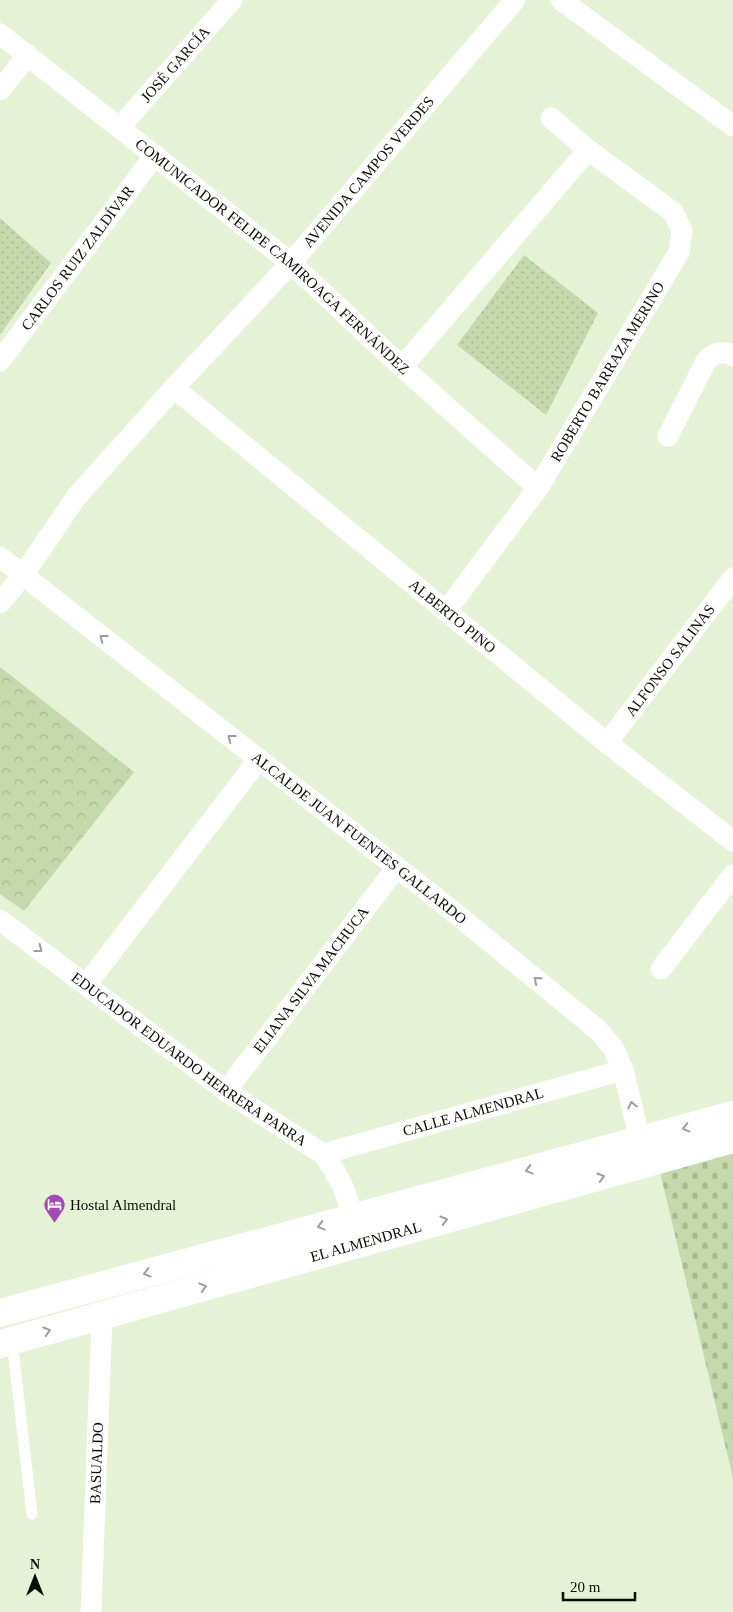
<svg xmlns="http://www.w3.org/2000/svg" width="733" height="1612" font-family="Georgia,serif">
  <defs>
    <pattern id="grass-dots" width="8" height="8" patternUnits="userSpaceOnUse" patternTransform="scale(1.25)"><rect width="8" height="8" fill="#c6d9ad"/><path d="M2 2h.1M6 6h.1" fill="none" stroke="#a9b993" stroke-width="1.8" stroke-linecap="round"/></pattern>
    <pattern id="forest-crowns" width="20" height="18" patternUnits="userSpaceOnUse" patternTransform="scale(1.25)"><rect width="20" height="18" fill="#c6d9ad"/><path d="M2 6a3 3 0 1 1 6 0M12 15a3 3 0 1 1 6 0" fill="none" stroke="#a9b993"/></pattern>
    <pattern id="cemetery-stones" width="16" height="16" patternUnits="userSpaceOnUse" patternTransform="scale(1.25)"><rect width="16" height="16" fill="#c6d9ad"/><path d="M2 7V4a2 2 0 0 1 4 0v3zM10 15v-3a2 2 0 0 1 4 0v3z" fill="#a9b993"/></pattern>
  </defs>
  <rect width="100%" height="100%" fill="#e5f2d5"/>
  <path fill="url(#grass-dots)" d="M0,218L51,263L0,335Z
    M524,255L598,313L546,415L457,345Z"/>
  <path fill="url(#forest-crowns)" d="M0,667L134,772L24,911L0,894Z"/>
  <path fill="url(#cemetery-stones)" d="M733,1151V1478L660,1172Z"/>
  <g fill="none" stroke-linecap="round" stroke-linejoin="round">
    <path stroke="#fff" stroke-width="11" d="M12,1341L32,1514"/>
    <g stroke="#fff" stroke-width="21">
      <path d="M561,0L733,126"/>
      <path id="s1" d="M0,34L291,263L402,367L538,488"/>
      <path d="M0,90L28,55"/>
      <path id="s2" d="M119,128L232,0"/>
      <path id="s3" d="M0,361L155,155"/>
      <path d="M402,367L588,150"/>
      <path id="s4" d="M174,388L607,743L733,841"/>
      <path d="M668,436L706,361C713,354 724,349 733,356"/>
      <path id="s5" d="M0,557L440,901L598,1030L614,1049L623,1070L640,1140L635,1154"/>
      <path id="s6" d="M0,603L23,575L77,496L174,388L291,263L515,0"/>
      <path id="s7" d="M446,611L538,488L679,252L682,231L673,212L588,150L551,118"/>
      <path id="s8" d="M607,743L733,578"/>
      <path id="s9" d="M0,920L226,1091L323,1154L334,1170L343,1187L354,1217"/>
      <path d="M661,969L733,875"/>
      <path d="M86,985L259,759"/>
      <path id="s10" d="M226,1091L397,867"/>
      <path id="s11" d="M323,1154L623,1070"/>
      <path id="s12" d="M91,1612L102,1316"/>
    </g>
    <g stroke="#fff" stroke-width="28">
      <path d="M0,1313L733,1115"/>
      <path id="s13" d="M0,1344L733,1139"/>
    </g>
  </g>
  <defs><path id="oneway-chevron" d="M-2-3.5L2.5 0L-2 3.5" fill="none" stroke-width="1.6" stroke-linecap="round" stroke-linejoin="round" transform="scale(1.25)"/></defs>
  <g stroke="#9d9f9b">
    <use href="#oneway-chevron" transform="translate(103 638) rotate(-142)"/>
    <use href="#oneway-chevron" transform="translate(231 738) rotate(-142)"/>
    <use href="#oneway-chevron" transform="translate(39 949) rotate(37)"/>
    <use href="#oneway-chevron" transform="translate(537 980) rotate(-141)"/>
    <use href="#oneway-chevron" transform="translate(632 1105) rotate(-103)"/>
    <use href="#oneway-chevron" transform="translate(686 1128) rotate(165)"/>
    <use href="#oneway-chevron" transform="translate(529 1170) rotate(165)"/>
    <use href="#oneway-chevron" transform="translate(601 1177) rotate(-16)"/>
    <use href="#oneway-chevron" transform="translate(444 1220) rotate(-16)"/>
    <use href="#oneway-chevron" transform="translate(321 1226) rotate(165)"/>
    <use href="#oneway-chevron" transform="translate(147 1273) rotate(165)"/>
    <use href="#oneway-chevron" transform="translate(203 1287) rotate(-16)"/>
    <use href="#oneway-chevron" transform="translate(47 1331) rotate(-16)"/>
  </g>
  <defs>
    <symbol id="hotel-pin" viewBox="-11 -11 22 30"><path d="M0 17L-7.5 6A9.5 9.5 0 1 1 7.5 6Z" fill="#a54ab5" stroke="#e5f2d5"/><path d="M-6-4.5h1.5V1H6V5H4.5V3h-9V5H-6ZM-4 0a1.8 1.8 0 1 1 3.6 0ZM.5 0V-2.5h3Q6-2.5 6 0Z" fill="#fff"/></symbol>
  </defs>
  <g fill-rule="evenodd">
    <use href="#hotel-pin" x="42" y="1192" width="25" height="34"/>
  </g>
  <g text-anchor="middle" stroke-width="4" stroke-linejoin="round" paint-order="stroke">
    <g font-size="15" fill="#0b0f06" stroke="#e5f2d5">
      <text dy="5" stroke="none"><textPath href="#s2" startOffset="85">JOSÉ GARCÍA</textPath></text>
      <text dy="5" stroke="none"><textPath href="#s6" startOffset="568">AVENIDA CAMPOS VERDES</textPath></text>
      <text dy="5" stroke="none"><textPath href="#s1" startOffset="352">COMUNICADOR FELIPE CAMIROAGA FERNÁNDEZ</textPath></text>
      <text dy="5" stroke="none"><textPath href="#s3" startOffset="129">CARLOS RUIZ ZALDÍVAR</textPath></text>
      <text dy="5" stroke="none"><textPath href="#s7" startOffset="289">ROBERTO BARRAZA MERINO</textPath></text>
      <text dy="5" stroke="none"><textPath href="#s4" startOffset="360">ALBERTO PINO</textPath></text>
      <text dy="5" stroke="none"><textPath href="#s8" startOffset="104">ALFONSO SALINAS</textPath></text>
      <text dy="5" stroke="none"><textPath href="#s5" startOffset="456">ALCALDE JUAN FUENTES GALLARDO</textPath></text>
      <text dy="5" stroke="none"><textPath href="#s10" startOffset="140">ELIANA SILVA MACHUCA</textPath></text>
      <text dy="5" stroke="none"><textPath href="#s9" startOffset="235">EDUCADOR EDUARDO HERRERA PARRA</textPath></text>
      <text dy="5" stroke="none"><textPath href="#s11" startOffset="156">CALLE ALMENDRAL</textPath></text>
      <text dy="5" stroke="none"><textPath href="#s13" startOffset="380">EL ALMENDRAL</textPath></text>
      <text dy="5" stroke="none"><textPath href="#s12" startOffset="149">BASUALDO</textPath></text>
    </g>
    <g font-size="15" fill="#0b0f06" stroke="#e5f2d5" text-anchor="start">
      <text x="70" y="1210">Hostal Almendral</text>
    </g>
  </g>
  <g transform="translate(35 1577)" stroke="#e5f2d5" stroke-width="4" paint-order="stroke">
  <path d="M0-4L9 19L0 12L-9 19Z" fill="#0b0f06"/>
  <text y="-8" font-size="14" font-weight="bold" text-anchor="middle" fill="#0b0f06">N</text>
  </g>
  <path d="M563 1592v8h72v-8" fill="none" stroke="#0b0f06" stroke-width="2.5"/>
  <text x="570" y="1592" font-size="15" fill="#0b0f06" stroke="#e5f2d5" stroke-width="4" paint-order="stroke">20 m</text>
</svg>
